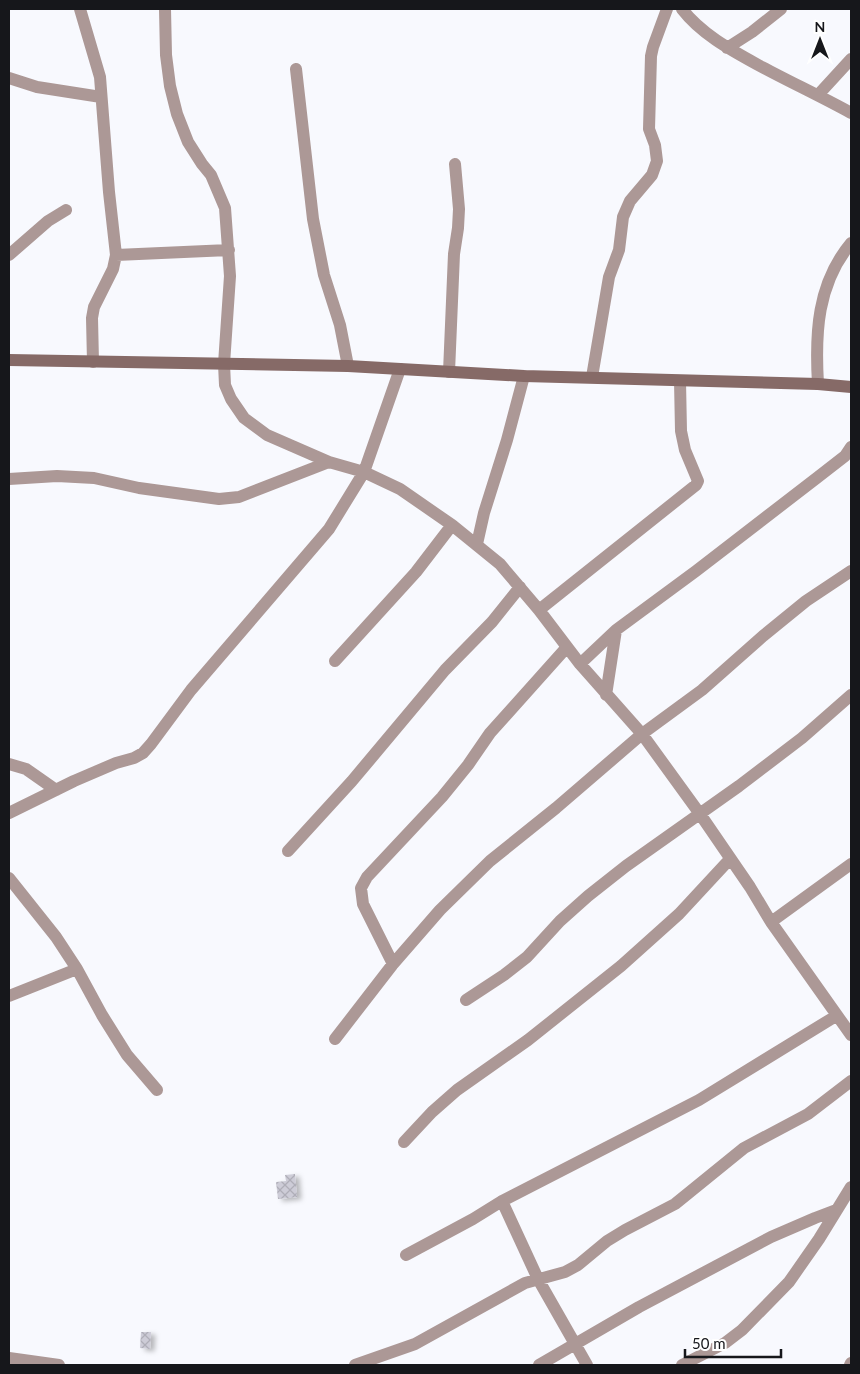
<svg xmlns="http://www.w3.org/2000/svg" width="860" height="1374" font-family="Lato,sans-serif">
  <defs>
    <pattern id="building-cross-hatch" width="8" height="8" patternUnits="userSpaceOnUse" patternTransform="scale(1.25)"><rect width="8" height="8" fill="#cdccd7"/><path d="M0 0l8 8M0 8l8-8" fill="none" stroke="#afaeb8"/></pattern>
    <filter id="shadow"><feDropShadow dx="4.5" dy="2.5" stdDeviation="2.5" flood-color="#0004"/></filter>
  </defs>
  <rect width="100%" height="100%" fill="#f8f9fe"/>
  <path fill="url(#building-cross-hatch)" filter="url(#shadow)" d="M295,1174L297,1197L278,1199L276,1182L286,1181L285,1175Z
    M141,1332H151L150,1349L140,1348Z"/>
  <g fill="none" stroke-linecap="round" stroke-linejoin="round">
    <path stroke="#ac9896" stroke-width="12" d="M80,9L100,77L109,192L116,255L113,269L94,307L92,318L93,362
      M165,9L166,55L170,86L177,114L188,142L202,164L211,175L225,208L230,276L224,364L225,385L231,399L244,418L267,435L329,462L364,472L400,489L452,525L500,564L539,610L580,664L642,734L700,814L750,887L771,922L851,1035
      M682,9C702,35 733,51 762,67C792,83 822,97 851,113
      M727,48L752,32L781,9
      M296,69L313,219L324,275L340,325L348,366
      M9,78L37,87L101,97
      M818,95L851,59
      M9,255L48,221L66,210
      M116,255L229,250
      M449,372L454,254L458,228L459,209L455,164
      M592,377L609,277L619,250L623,217L630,201L652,175L657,161L655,145L649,129L651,56L653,47L667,9
      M818,384C815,333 817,284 851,243
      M9,479L57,476L94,478L139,488L219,499L239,497L329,462
      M477,544L484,513L507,440L524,376
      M539,610L696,485L698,481L685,450L681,431L680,381
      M335,661L416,572L452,525
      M580,664L616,630L696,571L818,477L845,456L851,447
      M606,695L616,630
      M9,764L26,769L56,790
      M9,813L74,781L116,763L134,758L143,753L151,744L191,690L329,529L364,472L400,369
      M288,851L352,781L445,670L492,622L520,587
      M9,878L56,937L77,969L102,1015L127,1055L157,1090
      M771,922L851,864
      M393,964L363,904L361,888L367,877L442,797L468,765L490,733L567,647
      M9,996L77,969
      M466,1000L504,975L527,957L560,921L588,896L626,866L739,786L802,738L851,695
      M335,1039L393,964L440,910L490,861L556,808L642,734L702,690L763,636L806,601L851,571
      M404,1142L432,1112L457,1090L528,1040L621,966L679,914L730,859
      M502,1201L538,1279L587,1365
      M406,1255L473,1219L502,1201L699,1100L836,1016
      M9,1358L59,1365
      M355,1365L415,1344L525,1283L565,1272L578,1265L607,1241L625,1230L675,1204L744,1148L808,1114L851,1081
      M539,1365L639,1307L771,1237L815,1218L836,1210
      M682,1365L725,1343L742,1330L789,1282L819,1239L851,1187
      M850,1365L851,1363"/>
    <path stroke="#866a67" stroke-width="12" d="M9,360L348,366L524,376L818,384L851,387"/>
  </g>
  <rect width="860" height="1374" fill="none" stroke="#16171b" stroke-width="20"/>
  <g transform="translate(820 40)" stroke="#ffffff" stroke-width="4" paint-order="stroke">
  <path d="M0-4L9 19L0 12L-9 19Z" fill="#16171b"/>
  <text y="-8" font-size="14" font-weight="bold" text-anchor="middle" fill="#16171b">N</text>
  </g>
  <path d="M685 1349v8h96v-8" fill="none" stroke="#16171b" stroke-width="2.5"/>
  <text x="692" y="1349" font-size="15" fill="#16171b" stroke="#ffffff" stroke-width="4" paint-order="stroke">50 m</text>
</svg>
